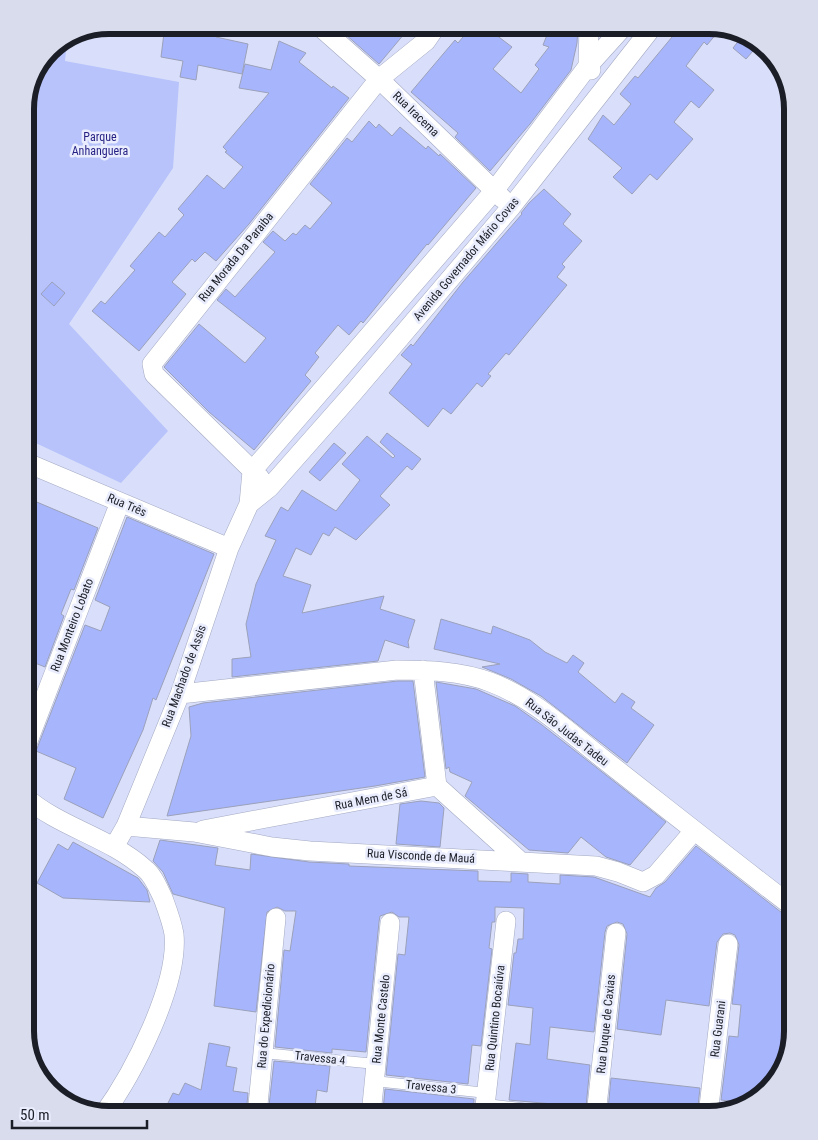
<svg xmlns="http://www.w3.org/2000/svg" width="818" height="1140" font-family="'Roboto Condensed',sans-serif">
  <rect width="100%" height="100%" fill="#d9dffa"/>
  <path fill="#b7c3fa" d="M67,41L65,61L179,82L173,168L69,324L168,431L121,483L25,438V103C32,76 39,52 67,41Z"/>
  <path fill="#a7b5fd" stroke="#9ba1ba" d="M165,25L211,26L210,33L217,35L216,37L248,44L242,74L198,65L196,80L180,77L183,61L161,57Z
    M353,25H396L405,33L379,64L345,34Z
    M483,25L512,47L493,69L521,93L539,69L535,65L549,47L543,45L551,25H578L577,43L571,70L530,124L490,171L455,137L458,133L411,92L455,40L458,43L468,31L474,36Z
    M682,25H714L722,27L707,45L704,42L686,66L714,90L699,108L691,101L674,122L693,139L657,180L650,174L632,194L613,177L622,168L588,139L603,115L614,125L631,104L620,94L635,76L638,78Z
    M744,34L751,36L759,44L746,59L733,48Z
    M279,41L306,53L299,62L332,88L333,86L349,98L249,224L216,261L205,252L195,262L192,259L172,282L186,294L139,351L92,311L101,301L105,304L135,270L130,266L159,232L165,237L184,215L178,209L207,175L224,189L243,167L225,152L227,151L223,147L269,93L239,88L245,64L271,70Z
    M369,121L376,128L379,124L392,136L400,127L426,149L428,146L439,156L440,154L476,188L428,245L427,244L363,323L361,321L349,335L338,325L315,353L319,357L305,375L311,381L254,450L209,412L164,367L199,324L245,363L266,338L217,300L226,289L235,297L275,252L263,242L273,231L285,241L293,233L296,235L305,225L310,229L332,203L310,184L347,138L352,142Z
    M544,189L571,214L563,224L582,241L562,264L565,267L557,277L567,285L509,355L506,353L488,374L491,376L482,387L477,383L451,414L443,408L428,427L389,393L412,364L401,355L411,344L413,346L463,282L522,214L521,213L529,203Z
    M52,282L65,293L54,306L41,294Z
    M387,433L421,459L412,470L407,466L380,496L390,505L356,540L335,527L329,536L323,533L311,555L296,548L283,576L311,585L302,613L384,596L380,609L415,620L408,642L409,648L385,640L378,661L232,677V659L251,657L246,624L256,584L276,540L265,536L281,507L288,511L302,490L336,511L360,480L342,464L367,436L393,458L395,456L380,442Z
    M334,443L346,453L320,481L309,472Z
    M25,497L98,528L74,590L71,589L61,614L64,616L45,667L25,659Z
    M127,517L214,554L156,700L153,698L143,730L103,818L64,799L76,768L36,751L85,625L101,631L110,607L95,600Z
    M441,619L491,634L493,626L530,640L545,652L567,663L573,655L584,663L578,672L615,703L622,693L635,702L631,708L654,725L627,763L541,696L511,679L482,667L500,664L434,649Z
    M398,681H413L425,777L375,786L167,816L191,736L189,707L203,703Z
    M436,682L476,689L515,706L542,725L666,822L630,865L606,857L581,837L568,853L529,850L465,796L472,782L450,772L449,767L446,769Z
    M25,688L35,692L25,717Z
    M421,801L439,803L444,808L440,847L396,844L400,804Z
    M160,840L218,848L215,865L250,870L251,854L309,862L349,864V866L478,871V881L511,882V873L528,874V882L560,884V875L594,877L650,897L656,888L665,882L696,846L786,916L793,918V1031L782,1073L751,1104L721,1100L729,1036L738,1037L741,1005L732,1004L739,945L735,935L730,933L723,934L717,942L709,1006L666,1000L661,1035L617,1029L627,934L623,924L617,922L607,926L605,932L594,1032L550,1027L547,1059L590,1065L586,1107L509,1100L516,1043L530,1045L533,1008L508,1005L514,953H516L518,939H523L524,908L495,907V922H492L489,948L492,949L481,1046L472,1045L468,1084L386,1075L398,954L405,955L409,917H399L392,912L380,916L379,922L366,1052L332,1049V1053L275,1047L284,950L290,951L296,911H285L277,907L267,912L256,1012L214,1006L225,908L173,894L163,872L153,861Z
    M73,842L138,878L147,890L150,902L63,898L37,883L58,844L68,850Z
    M209,1043L230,1047L226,1066L237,1068L233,1091L248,1093L246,1115H169L172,1109L166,1107L173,1093L179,1095L185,1083L201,1090Z
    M274,1061L330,1066L327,1092L317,1090L314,1115H268Z
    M611,1078L700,1088L697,1115H650L608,1110Z
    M385,1089L474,1099L473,1115H399L400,1112L383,1111Z"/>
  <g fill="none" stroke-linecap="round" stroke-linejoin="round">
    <defs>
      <path id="lane" d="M263,1053L376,1064
        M374,1081L487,1093
        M486,1104L581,1115"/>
      <path id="street" d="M318,25L379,79L503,199
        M589,25L588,66L591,70
        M25,462L229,548
        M260,478L154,374L152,364L379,79L426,41L437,25
        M249,504L270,487L353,393L512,206L654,25
        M423,670L437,786
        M180,694L397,670C427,670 461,671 490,682C533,698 566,730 602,758C666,808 729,858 793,907
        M25,749L120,502
        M25,797C61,828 109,837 145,869C153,875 158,888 163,898C167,909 172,922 174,934C179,985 133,1074 103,1115
        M126,826L194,832L272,847L310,851L596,866L618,872L643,882L656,875L693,832
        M203,830L437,786L520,861
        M114,847L126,826L180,694L229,548L249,504L252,471L494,191L588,66L625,25
        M257,1115L276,918
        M371,1115L390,923
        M484,1115L506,921
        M596,1115L616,933
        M708,1115L728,944"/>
    </defs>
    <use href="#lane" stroke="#a3a9c2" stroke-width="11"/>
    <use href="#street" stroke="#a3a9c2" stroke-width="20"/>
    <use href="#lane" stroke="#fff" stroke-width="10"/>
    <use href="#street" stroke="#fff" stroke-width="19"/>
  </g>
  <g text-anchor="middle" stroke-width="5" stroke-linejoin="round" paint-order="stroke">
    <g font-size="12" fill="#1c1e27" stroke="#e9edfd">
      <text transform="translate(416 114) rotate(44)" y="4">Rua Iracema</text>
      <text transform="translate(236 257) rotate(-51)" y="4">Rua Morada Da Paraiba</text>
      <text transform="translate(466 259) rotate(-50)" y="4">Avenida Governador Mário Covas</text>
      <text transform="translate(127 505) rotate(23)" y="4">Rua Três</text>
      <text transform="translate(72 625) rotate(-69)" y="4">Rua Monteiro Lobato</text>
      <text transform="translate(184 676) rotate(-70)" y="4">Rua Machado de Assis</text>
      <text transform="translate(567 732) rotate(38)" y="4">Rua São Judas Tadeu</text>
      <text transform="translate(371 799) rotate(-11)" y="4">Rua Mem de Sá</text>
      <text transform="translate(421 856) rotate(3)" y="4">Rua Visconde de Mauá</text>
      <text transform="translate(266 1016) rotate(-85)" y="4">Rua do Expedicionário</text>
      <text transform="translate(495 1018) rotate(-84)" y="4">Rua Quintino Bocaiúva</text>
      <text transform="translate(381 1019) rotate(-84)" y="4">Rua Monte Castelo</text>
      <text transform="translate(606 1024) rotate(-84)" y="4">Rua Duque de Caxias</text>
      <text transform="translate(718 1029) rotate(-83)" y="4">Rua Guarani</text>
      <text transform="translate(320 1058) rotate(6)" y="4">Travessa 4</text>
      <text transform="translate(431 1087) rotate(6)" y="4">Travessa 3</text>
    </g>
    <g font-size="12" fill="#241f83" stroke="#e9edfd">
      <text x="100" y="141">Parque<tspan x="100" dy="14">Anhanguera</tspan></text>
    </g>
  </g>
  <path d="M0 0H818V1140H0ZM109 34H709A75 75 0 0 1 784 109V1031A75 75 0 0 1 709 1106H109A75 75 0 0 1 34 1031V109A75 75 0 0 1 109 34Z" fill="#d9dcec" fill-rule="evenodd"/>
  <path fill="none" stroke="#1c1e27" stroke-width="6" d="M109 34H709A75 75 0 0 1 784 109V1031A75 75 0 0 1 709 1106H109A75 75 0 0 1 34 1031V109A75 75 0 0 1 109 34Z"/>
  <path d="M12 1120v8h135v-8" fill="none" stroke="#1c1e27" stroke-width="2.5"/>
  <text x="20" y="1120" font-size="15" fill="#1c1e27" stroke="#e9edfd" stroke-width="4" paint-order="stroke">50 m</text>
</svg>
